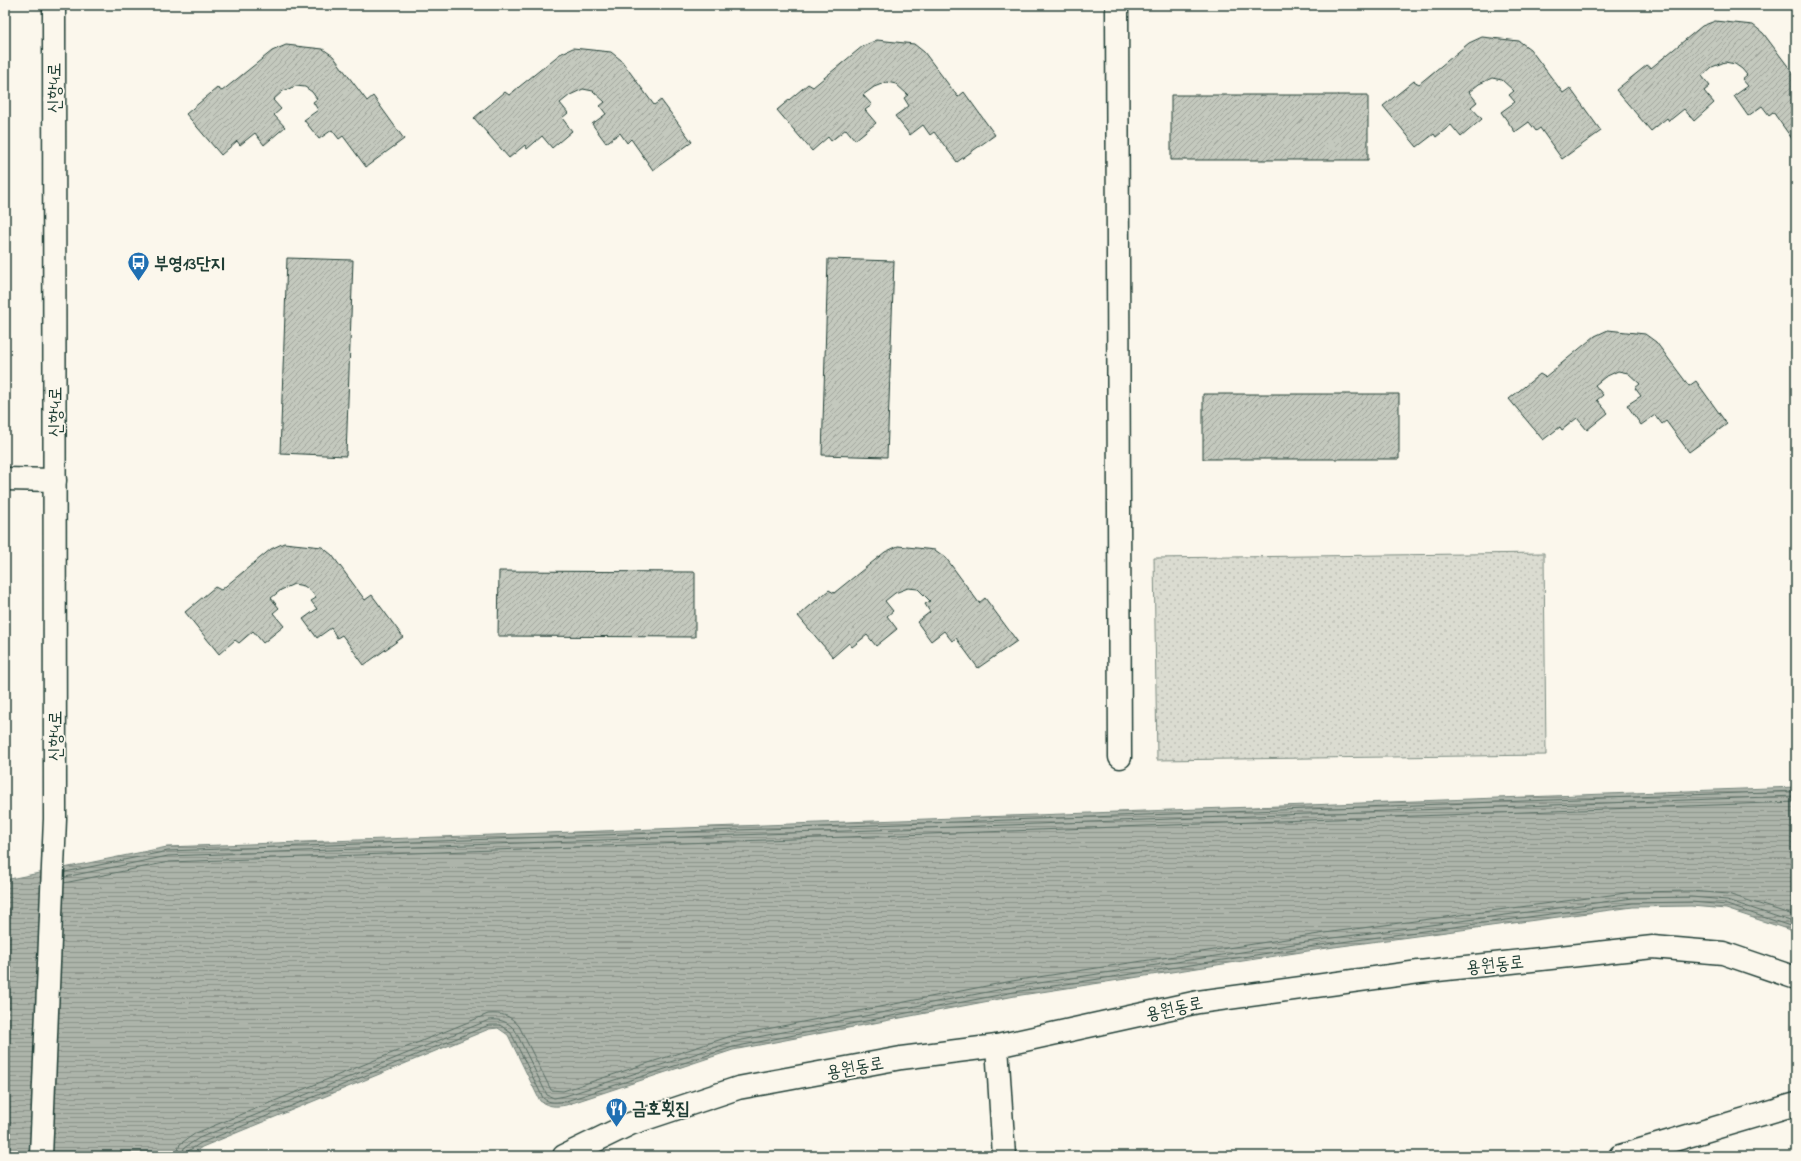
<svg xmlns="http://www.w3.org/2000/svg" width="1801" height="1161" font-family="'Indie Flower','Poor Story',sans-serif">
  <defs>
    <pattern id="park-dots" width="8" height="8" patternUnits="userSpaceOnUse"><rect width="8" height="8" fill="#dbdcd1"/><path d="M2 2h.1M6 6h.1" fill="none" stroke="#bcbeb4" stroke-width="1.8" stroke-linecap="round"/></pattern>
    <pattern id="water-rules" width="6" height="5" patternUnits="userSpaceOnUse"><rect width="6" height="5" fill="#adb4aa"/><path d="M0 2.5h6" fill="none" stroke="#8c948b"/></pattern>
    <pattern id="building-hatch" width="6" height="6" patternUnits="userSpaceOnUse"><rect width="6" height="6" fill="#c4c9be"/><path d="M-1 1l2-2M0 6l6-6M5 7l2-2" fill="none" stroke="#9fa49b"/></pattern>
  </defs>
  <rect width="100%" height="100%" fill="#fbf7ec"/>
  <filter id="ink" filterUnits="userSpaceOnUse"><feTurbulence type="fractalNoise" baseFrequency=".025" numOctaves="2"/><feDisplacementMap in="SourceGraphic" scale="8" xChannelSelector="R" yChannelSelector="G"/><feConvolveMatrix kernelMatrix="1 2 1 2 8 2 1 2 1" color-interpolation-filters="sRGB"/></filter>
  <g filter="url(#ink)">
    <path fill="url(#park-dots)" stroke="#7d8c82" d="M1544,553L1546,755L1157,760L1154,558Z"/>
    <path fill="url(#water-rules)" stroke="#74847b" d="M1796,787V932L1726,909L1691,906L1633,907L1334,947L1015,996L733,1050L566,1105C556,1107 549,1107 540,1101L508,1035L498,1028L489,1029L202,1147L189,1156H5V880L167,847Z"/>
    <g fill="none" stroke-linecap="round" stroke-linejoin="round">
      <path stroke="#586d63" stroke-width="1" d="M65,872L168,851L1796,791
        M65,877L168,856L1796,796
        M64,883L169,862L1796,802
        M176,1156L180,1144L196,1133L488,1014C502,1013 510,1015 519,1026L551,1090L563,1091L731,1036L1012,981L1332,932L1633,892L1691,891L1728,894L1796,916
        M182,1156L184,1148L199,1138L489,1020C500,1019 507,1021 515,1030L547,1095L554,1098L565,1096L732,1042L1013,987L1333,938L1633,898L1691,897L1727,900L1796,923
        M187,1156L188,1151L201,1143L489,1025H500L511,1033L543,1098C550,1104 557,1102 566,1101L733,1047L1014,992L1334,943L1633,903L1691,902L1727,905L1796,928"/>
    </g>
    <path fill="url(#building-hatch)" stroke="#1f3d34" d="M1715,21L1753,25L1763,33L1796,77L1795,143L1773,112L1769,115L1762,106L1748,116L1734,96L1748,86L1742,79L1747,75L1742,69L1735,64L1725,62L1712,67L1702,76L1710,86L1704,91L1714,103L1694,121L1684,109L1669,121L1667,118L1651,131L1616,90L1647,65L1651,68L1702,26Z
      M1482,37L1519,41L1530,49L1563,93L1570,88L1601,131L1562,159L1540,128L1536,131L1529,122L1515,132L1501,112L1515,102L1509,95L1514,91L1502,80L1492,78L1479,84L1469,92L1477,102L1471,107L1482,119L1461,137L1451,125L1436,137L1434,134L1417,147L1383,106L1414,81L1419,84L1469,43Z
      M877,40L914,44L924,52L958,97L964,92L995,135L957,162L934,132L930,135L923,125L910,135L895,116L909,106L904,98L908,95L896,84L887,82L874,87L863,95L872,105L865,110L876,123L855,140L846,129L831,141L828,137L812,151L777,110L808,84L813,87L863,46Z
      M286,45L323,49L333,56L367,101L373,96L404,139L366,167L343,136L339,139L332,130L319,139L304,120L318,110L313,102L317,99L312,92L305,87L296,86L283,91L273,100L281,109L274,115L285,127L264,145L255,133L240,145L237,141L221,155L186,114L217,88L222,91L272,51Z
      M573,48L611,52L621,60L654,105L661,100L692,142L653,170L631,139L627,143L620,133L606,143L592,124L606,114L600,106L605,102L593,91L583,89L570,95L560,103L568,113L562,118L572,131L552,148L542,136L527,149L525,145L509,158L474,118L505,92L509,95L560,54Z
      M1171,95H1368V160H1171Z
      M287,258L353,260L346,456L280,453Z
      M828,259L894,261L887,457L822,455Z
      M1608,330L1645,334L1656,342L1689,386L1696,381L1727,424L1689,452L1666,421L1662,424L1655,415L1641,425L1627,405L1641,396L1635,388L1640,384L1628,373L1618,371L1605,377L1595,385L1603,395L1597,400L1608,413L1587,430L1577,418L1562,430L1560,427L1543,440L1509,399L1540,374L1545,377L1595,336Z
      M1203,394H1399V459H1203Z
      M284,543L322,547L332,555L365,600L372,595L403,637L364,665L342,635L337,638L331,628L317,638L303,619L317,609L311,601L316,598L311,591L304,586L294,584L281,590L271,598L279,608L273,613L284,626L263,643L253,631L239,643L235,640L219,654L185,612L215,587L221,590L271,549Z
      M898,546L935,550L946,558L979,603L985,598L1017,641L978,668L956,638L952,641L944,631L931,641L917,622L930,612L925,604L930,601L918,589L908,588L895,593L885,601L893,611L887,616L897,629L876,646L867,635L852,647L849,643L833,657L798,616L829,590L834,593L885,552Z
      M499,571L695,572V637L498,636Z"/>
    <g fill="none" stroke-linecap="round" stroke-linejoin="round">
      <defs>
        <path id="minor" d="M1117,5L1120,757
          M5,479L55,480
          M997,1046L1004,1156
          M1620,1156L1796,1104"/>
        <path id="major" d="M41,1156L55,819L54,5
          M564,1156L630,1124L738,1088L901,1058L997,1046L1198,1002L1419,972L1653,947L1723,953L1796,978"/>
      </defs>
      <use href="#minor" stroke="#1f3d34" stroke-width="25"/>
      <use href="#major" stroke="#1f3d34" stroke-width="25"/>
      <use href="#minor" stroke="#fbf7ec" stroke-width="22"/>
      <use href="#major" stroke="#fbf7ec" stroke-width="22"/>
    </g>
  </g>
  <defs>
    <symbol id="bus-pin" viewBox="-11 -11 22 30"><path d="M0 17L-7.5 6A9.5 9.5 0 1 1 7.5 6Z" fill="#1f6fb2" stroke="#fbf7ec"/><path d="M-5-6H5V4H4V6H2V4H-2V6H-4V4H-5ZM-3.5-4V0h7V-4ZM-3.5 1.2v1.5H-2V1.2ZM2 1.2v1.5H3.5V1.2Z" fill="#fff"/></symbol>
    <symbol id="restaurant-pin" viewBox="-11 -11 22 30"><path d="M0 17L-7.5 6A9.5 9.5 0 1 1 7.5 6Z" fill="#1f6fb2" stroke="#fbf7ec"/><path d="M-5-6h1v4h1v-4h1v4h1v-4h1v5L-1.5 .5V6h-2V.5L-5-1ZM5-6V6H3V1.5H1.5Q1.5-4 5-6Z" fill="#fff"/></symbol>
  </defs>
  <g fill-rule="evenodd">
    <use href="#bus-pin" x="126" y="250" width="25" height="34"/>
    <use href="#restaurant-pin" x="604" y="1096" width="25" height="34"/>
  </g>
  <g text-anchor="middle" stroke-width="3.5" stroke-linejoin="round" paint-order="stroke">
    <g font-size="18" fill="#1f3d34" stroke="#fbf7ec">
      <text transform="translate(54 88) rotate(-90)" y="6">신항4로</text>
      <text transform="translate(55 412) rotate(-90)" y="6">신항4로</text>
      <text transform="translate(55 736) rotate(-90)" y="6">신항4로</text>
      <text transform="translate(1495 964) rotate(-6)" y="6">용원동로</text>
      <text transform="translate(1174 1008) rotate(-12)" y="6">용원동로</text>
      <text transform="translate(855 1067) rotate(-10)" y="6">용원동로</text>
    </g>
    <g font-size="18" font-weight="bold" fill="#1f3d34" stroke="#fbf7ec" text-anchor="start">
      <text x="154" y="269">부영13단지</text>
      <text x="632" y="1114">금호횟집</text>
    </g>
  </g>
  <rect width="1801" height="1161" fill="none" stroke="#fbf7ec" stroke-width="20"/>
  <rect x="10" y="10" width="1781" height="1141" fill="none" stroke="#1f3d34" stroke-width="1.5" filter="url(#ink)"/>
</svg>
